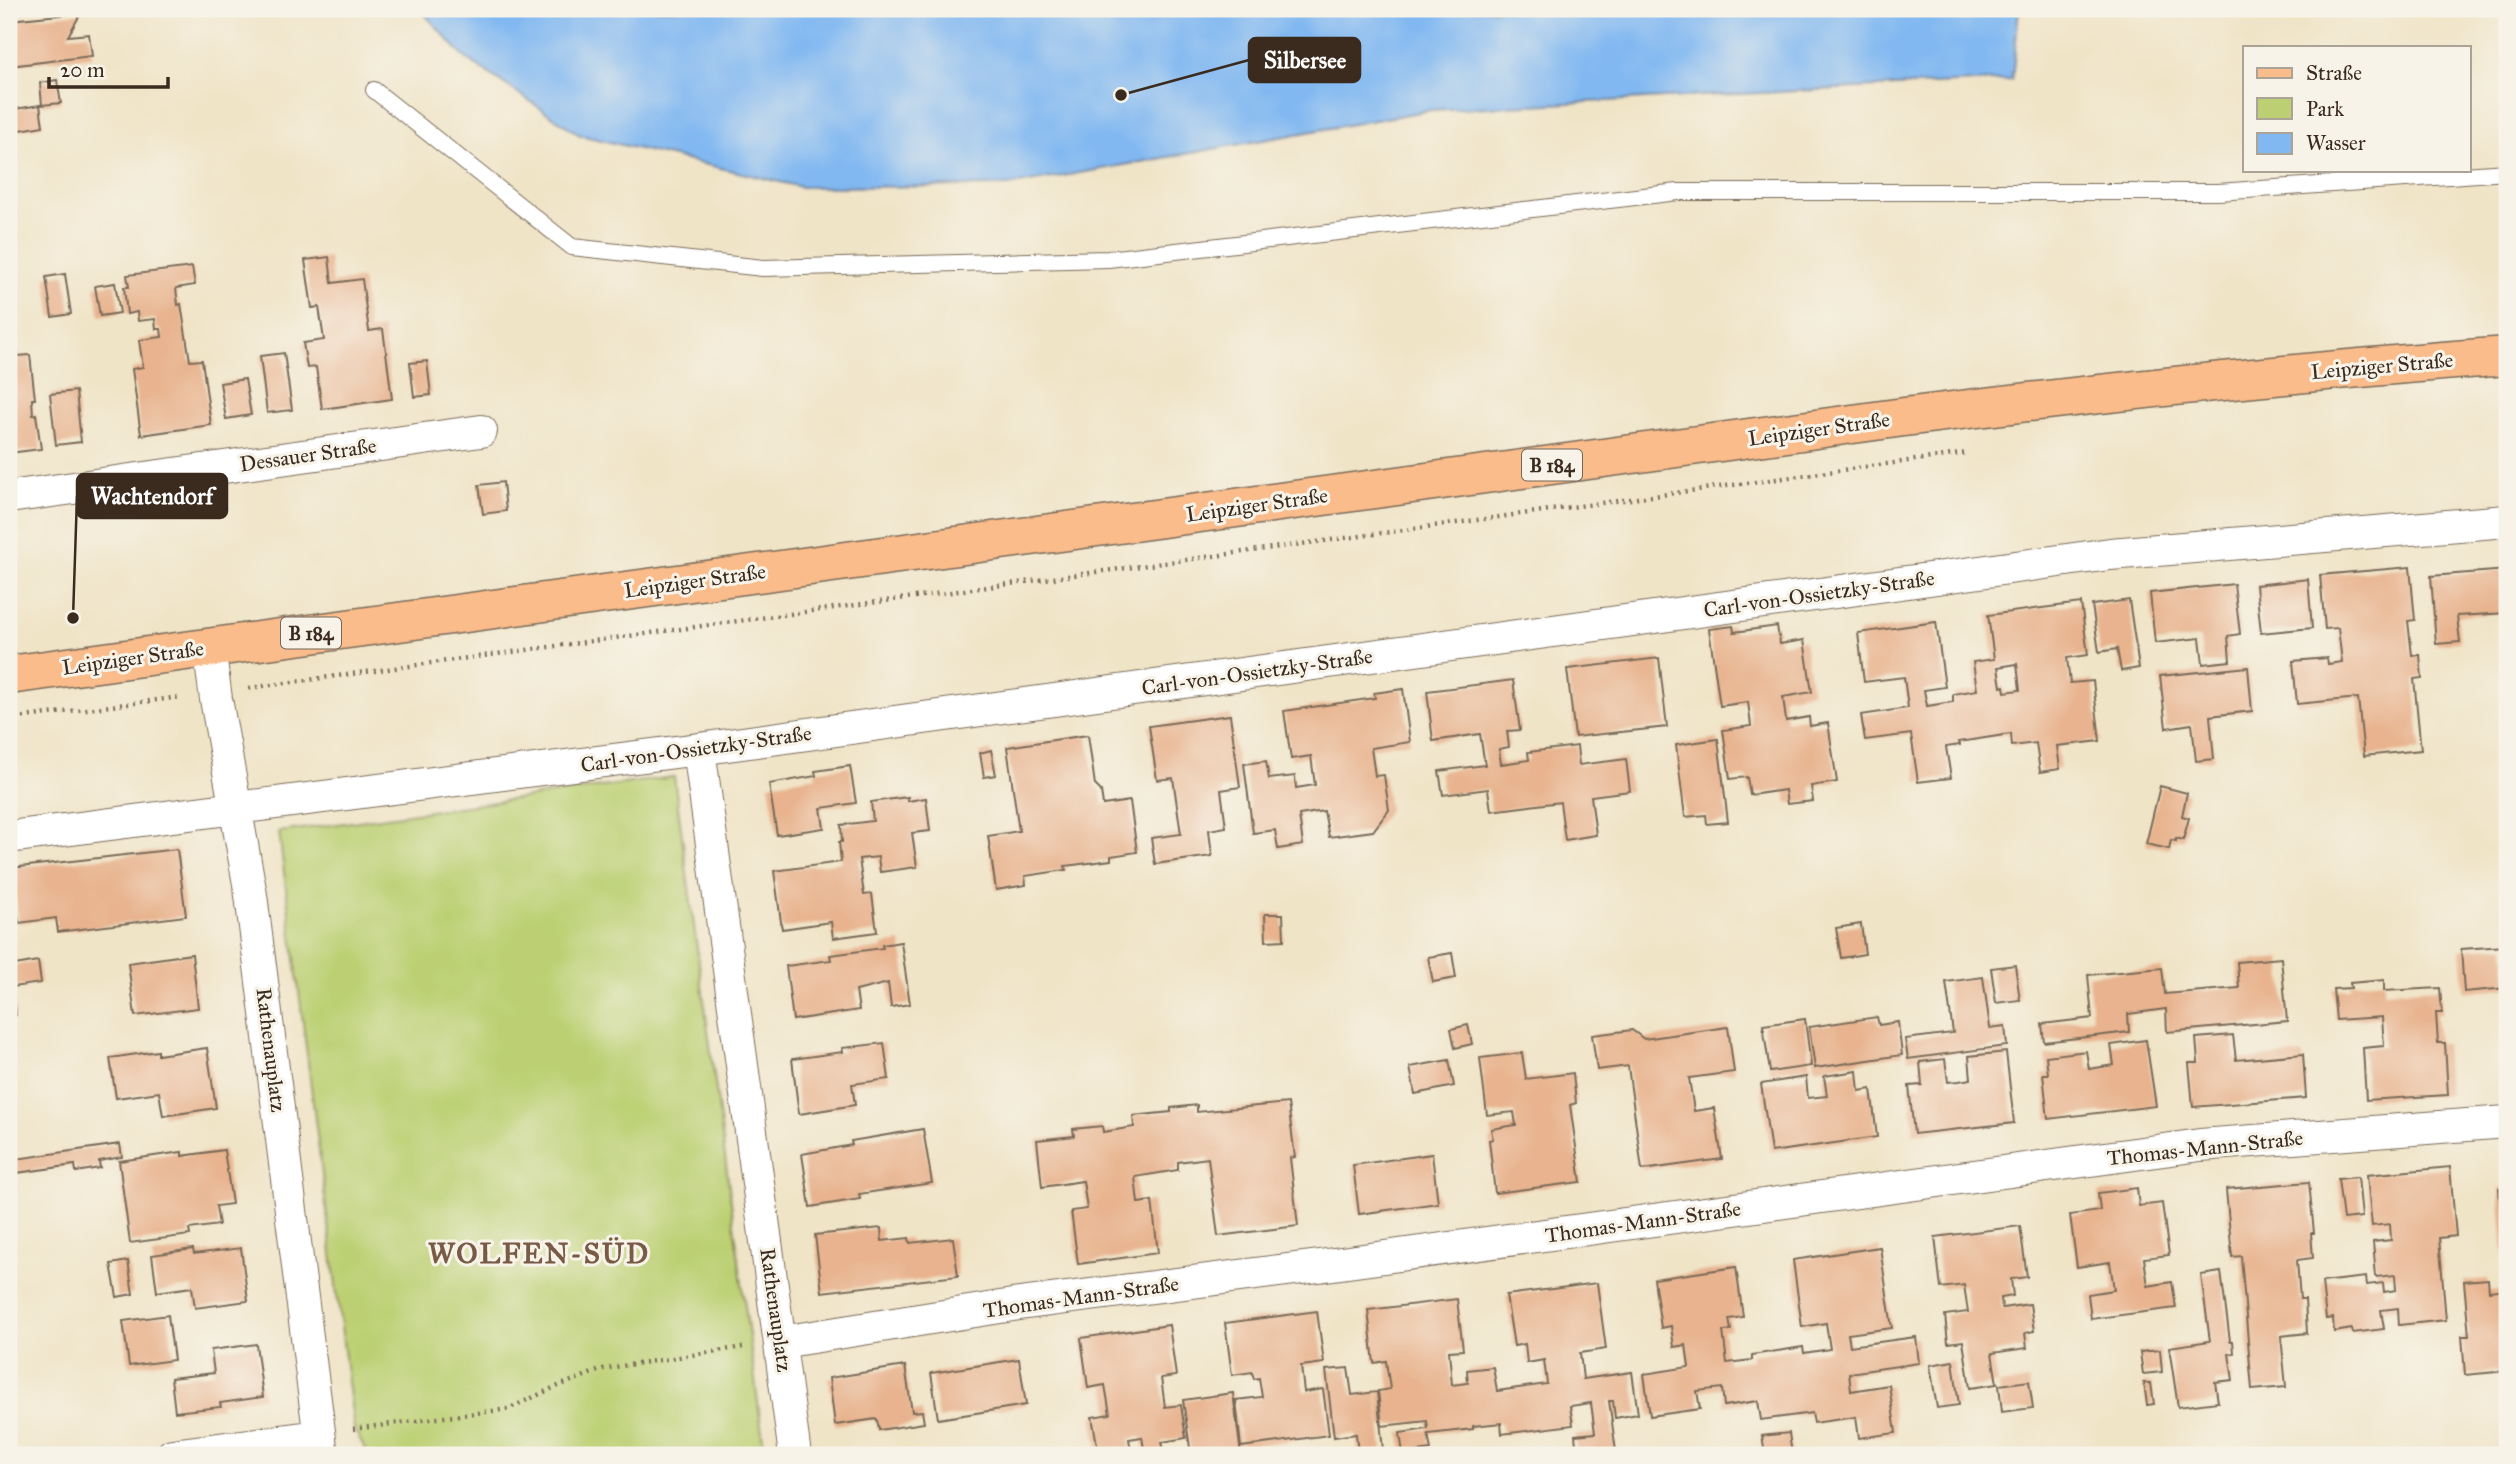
<svg xmlns="http://www.w3.org/2000/svg" width="2516" height="1464" font-family="'IM FELL Great Primer',serif">
  <rect width="100%" height="100%" fill="#f7f3e8"/>
  <filter id="ink" filterUnits="userSpaceOnUse"><feTurbulence type="fractalNoise" baseFrequency=".0143" numOctaves="2"/><feDisplacementMap in="SourceGraphic" scale="14" xChannelSelector="R" yChannelSelector="G"/><feConvolveMatrix kernelMatrix="1 2 1 2 8 2 1 2 1" color-interpolation-filters="sRGB"/></filter>
  <filter id="wash" filterUnits="userSpaceOnUse"><feTurbulence type="fractalNoise" baseFrequency=".00686" numOctaves="4" result="noise"/><feDisplacementMap in="SourceGraphic" scale="28" xChannelSelector="R" yChannelSelector="G"/><feGaussianBlur stdDeviation="1.57" result="paint"/><feColorMatrix in="noise" values="0 0 0 0 0 0 0 0 0 0 0 0 0 0 0 0 0 1.4 0 .05"/><feComposite in="paint" operator="in"/></filter>
  <g filter="url(#wash)">
    <rect width="100%" height="100%" fill="#f0e4c7"/>
    <path fill="#bcd073" stroke="#7c7d48" stroke-width="2" d="M674,777L765,1455H368L354,1429L279,832Z"/>
    <path fill="#81b8f1" stroke="#5e7188" stroke-width="2" d="M420,9H2019L2012,80L1431,110L1007,186L801,187L580,135L463,56Z"/>
    <g id="blocks">
      <path fill="#e8b38e" fill-rule="evenodd" d="M81,13L68,36L89,34L92,56L9,66V20Z
        M57,80L61,103L42,105L40,83Z
        M40,105L43,126L9,132V110Z
        M329,257L332,283L362,279L369,331L383,329L392,399L322,409L316,367L307,368L303,343L324,340L319,307L312,308L305,260Z
        M192,267L195,285L176,288L178,305L181,304L190,361L202,360L211,425L141,435L132,369L143,367L139,340L162,337L161,329H156L155,319L138,321L137,312L127,314L124,287H129L127,275Z
        M65,274L71,314L52,317L46,277Z
        M115,283L120,313L100,316L95,286Z
        M9,299L18,356L30,355L35,399H32L33,415L36,414L41,449L9,453Z
        M284,353L292,410L267,413L260,356Z
        M427,361L431,395L414,397L410,363Z
        M245,379L251,415L226,419L220,383Z
        M76,391L81,442L56,445L50,394Z
        M503,482L506,511L483,514L479,485Z
        M2410,567L2415,620L2408,621L2412,655H2420L2422,678L2414,679L2421,750L2364,756L2358,698L2297,704L2293,661L2327,658L2328,664L2342,662L2338,628L2325,629L2320,575Z
        M2507,570V613L2457,616L2460,642L2436,644L2431,576Z
        M2308,579L2312,628L2261,633L2256,585Z
        M2234,584L2240,634L2228,636L2230,661L2203,664L2200,638L2155,643L2150,593Z
        M2129,600L2139,668L2121,671L2117,649L2099,652L2092,605Z
        M2081,603L2088,655L2067,658L2070,683L2093,681L2100,741L2057,746L2060,769L2040,772L2036,743L2012,746L2011,734L1959,742L1960,745L1946,747L1951,778L1918,782L1911,734L1865,740L1861,715L1908,708L1904,677L1864,682L1858,633L1936,622L1945,687L1924,690L1927,706L1953,702V694L1977,690L1973,662L1994,659L1988,615ZM2017,664L2020,690L2005,692L2004,686L2001,687L1998,667Z
        M1733,626L1734,632L1777,626L1780,644L1804,640L1812,692L1783,697L1786,721L1809,717L1810,726L1828,723L1837,782L1811,786L1813,801L1787,804L1785,790L1750,795L1747,777L1730,779L1723,730L1751,726L1748,702L1720,706L1709,629Z
        M1659,658L1667,727L1575,737L1567,669Z
        M2248,667L2252,711L2210,716L2214,759L2196,761L2192,724L2166,728L2160,676Z
        M1513,680L1520,730L1507,731L1509,747L1499,749L1501,764L1529,760L1528,752L1577,746L1579,765L1626,759L1630,791L1591,796L1596,835L1565,840L1560,802L1491,811L1488,789L1443,795L1439,771L1485,765L1480,734L1433,741L1427,691Z
        M1403,689L1410,742L1371,748L1375,776L1384,775L1389,810L1373,831L1329,837L1324,811L1299,815L1303,845L1278,849L1275,830L1253,833L1244,764L1266,761L1269,779L1295,776L1296,788L1315,785L1311,756L1291,759L1284,711L1375,698L1374,693Z
        M1230,715L1240,787L1221,790L1226,827L1209,830L1212,856L1155,864L1151,838L1181,834L1173,778L1157,780L1149,726Z
        M1088,735L1095,785L1101,791L1103,805L1130,801L1137,852L1111,856V860L1065,866L1066,870L1025,876L1026,885L996,890L988,836L1019,831L1007,747Z
        M1718,739L1728,822L1707,824L1706,815L1685,817L1676,745Z
        M991,750L996,775L984,777L980,753Z
        M850,766L856,803L821,808L824,828L777,835L769,784L816,776L815,771Z
        M2160,786L2187,793L2182,816L2189,818L2183,840L2176,838V841L2171,840L2169,849L2146,844Z
        M908,797V801L926,798L930,831L912,833L917,867L880,872L878,857L859,859L864,895L872,894L877,932L833,938L831,922L782,929L774,871L841,862L839,842H842L841,825L873,821L871,802Z
        M177,849L186,916L58,932L56,918L19,923L11,868Z
        M1265,914H1283L1284,940L1266,941Z
        M1861,924L1865,954L1841,958L1836,928Z
        M9,931H12L16,960L9,961Z
        M901,942L910,1004L891,1007L888,983L856,991L859,1010L793,1020L786,966L831,960L830,955L883,948L882,945Z
        M2505,946L2507,988L2464,992L2461,949Z
        M1452,953L1456,978L1433,982L1428,957Z
        M192,954L198,1008L135,1016L128,963Z
        M2281,958L2287,1021L2167,1032L2166,1009L2128,1014L2129,1032L2044,1042L2042,1024L2092,1018L2088,975L2162,968L2165,994L2239,988L2237,962Z
        M38,961L41,983L12,987L16,1015L9,1017V966Z
        M2015,965L2020,1000L1996,1003L1991,968Z
        M1983,977L1990,1028L2005,1026L2007,1046L1908,1059L1905,1039L1953,1033L1946,982Z
        M2384,980V991L2440,988L2442,1013H2436L2438,1043H2445L2448,1095L2366,1100L2363,1048L2384,1046L2382,1017L2336,1020L2333,989L2351,988L2350,983Z
        M1877,1017L1879,1025L1898,1022L1902,1055L1815,1068L1809,1027Z
        M1805,1019L1811,1066L1770,1072L1763,1025Z
        M1468,1025L1472,1044L1455,1048L1451,1029Z
        M1728,1027L1734,1072L1689,1078L1694,1111L1714,1108L1722,1159L1642,1170L1628,1066L1597,1070L1592,1035L1632,1030L1644,1039Z
        M2233,1035L2236,1060L2303,1054L2306,1098L2193,1107L2189,1063H2198L2196,1038Z
        M2146,1040L2156,1106L2048,1119L2043,1074H2048L2046,1056L2086,1051L2089,1069L2114,1065L2111,1045Z
        M884,1043L889,1079L852,1084L855,1105L799,1114L792,1059L843,1052L842,1048Z
        M207,1048L216,1108L163,1116L159,1092L116,1098L110,1058L158,1051V1055Z
        M2006,1052L2014,1123L1914,1134L1909,1086L1922,1085L1920,1062L1945,1059L1948,1082L1959,1081L1971,1079L1969,1056Z
        M1522,1053L1526,1079L1573,1073L1576,1103L1570,1105L1581,1182L1495,1193L1489,1140L1493,1139L1491,1129L1516,1125L1514,1112L1487,1115L1480,1058Z
        M1449,1060L1454,1086L1415,1094L1410,1067Z
        M1857,1071L1859,1091L1871,1089L1877,1137L1771,1152L1761,1084L1806,1077L1808,1098L1827,1096L1824,1076Z
        M1288,1103L1295,1157L1290,1158L1298,1226L1218,1236L1208,1158L1178,1162V1170L1135,1177L1138,1203L1152,1201L1158,1253L1078,1264L1071,1211L1087,1209L1083,1181L1042,1187L1037,1140L1074,1136L1073,1129L1102,1126L1103,1132L1134,1127L1133,1116L1171,1112V1108L1197,1105V1112Z
        M923,1129L932,1183L859,1194L860,1199L810,1207L802,1154L852,1145L851,1141Z
        M120,1144L122,1157L99,1161L100,1168L76,1172L75,1165L9,1174V1160Z
        M224,1150L232,1204L216,1206L219,1225L189,1229L190,1235L130,1243L119,1161L182,1152V1156Z
        M1432,1154L1438,1203L1359,1214L1353,1165Z
        M2450,1167L2456,1236L2439,1238L2446,1320L2399,1325L2398,1308L2381,1310L2384,1329L2353,1333L2352,1329L2334,1332L2333,1318L2326,1319L2322,1282L2366,1277L2367,1285L2383,1283L2384,1292L2396,1290L2395,1275L2376,1277L2373,1242L2391,1240L2390,1224L2372,1226L2367,1175Z
        M2358,1177L2362,1217L2343,1219L2338,1179Z
        M2309,1182L2314,1233H2311L2313,1258L2297,1260L2300,1299H2305L2307,1333L2281,1336L2286,1387L2252,1390L2241,1256L2232,1257L2226,1189Z
        M2507,1187V1264H2505L2499,1188Z
        M2137,1188L2139,1206L2162,1203L2169,1255L2144,1258L2148,1286L2172,1282L2176,1308L2091,1319L2088,1294L2114,1290L2110,1262L2077,1267L2070,1215L2100,1211L2098,1193Z
        M2020,1226L2027,1277L2011,1279L2013,1296L2001,1298L2002,1308L2030,1304L2034,1331L2025,1333L2027,1348L1992,1353L1997,1384L1970,1388L1963,1341L1948,1343L1945,1315L1968,1312L1964,1285L1941,1288L1935,1237Z
        M881,1228L882,1241L909,1238L910,1243L953,1238L958,1276L822,1292L815,1235Z
        M1880,1247L1892,1328L1848,1334L1850,1346L1916,1337L1919,1363L1849,1373L1851,1391L1889,1385L1896,1433L1859,1438L1856,1417L1814,1423L1812,1413L1761,1420L1758,1401L1724,1406L1722,1388L1697,1391L1700,1409L1650,1416L1644,1374L1689,1367L1686,1345L1674,1347L1671,1326L1661,1328L1654,1279L1736,1267L1743,1317L1729,1319L1731,1330L1723,1331L1727,1363L1752,1360V1355L1803,1347L1804,1353L1830,1349L1826,1323L1802,1327L1793,1260Z
        M241,1248L248,1301L195,1308L192,1287L157,1292L152,1255L193,1249L194,1254Z
        M128,1261L133,1294L117,1297L111,1264Z
        M2221,1272L2230,1341H2233L2234,1353L2229,1354L2233,1380L2215,1382L2218,1402L2178,1407L2169,1347L2210,1341L2201,1275Z
        M2488,1279L2489,1291L2507,1289V1371L2465,1375L2462,1336H2469L2464,1281Z
        M1597,1283L1606,1349L1580,1353L1583,1379L1632,1372L1638,1414L1615,1418L1613,1401H1609L1616,1451L1577,1455L1575,1435L1595,1433L1591,1403L1570,1406L1573,1425L1502,1434L1501,1423L1473,1426V1429L1428,1434L1431,1450L1403,1454L1400,1433L1428,1429L1427,1421L1382,1426L1378,1391L1390,1389L1386,1361L1374,1363L1368,1310L1457,1299L1463,1350L1449,1351L1452,1385L1468,1383L1467,1370L1493,1367L1497,1391L1547,1384L1544,1360L1527,1363L1525,1344L1514,1346L1506,1295Z
        M1317,1311L1324,1363L1301,1366L1304,1392L1323,1389L1329,1435L1241,1447L1236,1400L1262,1397L1259,1378L1254,1379L1252,1372L1232,1375L1225,1323Z
        M168,1315L174,1360L129,1366L123,1321Z
        M1169,1325L1176,1376L1161,1378L1165,1407L1181,1405L1186,1438L1162,1442L1165,1455H1145L1142,1437L1129,1439L1132,1455H1099L1092,1417L1110,1414L1105,1385L1088,1388L1081,1338Z
        M256,1344L263,1397L220,1403L221,1407L175,1412L171,1378L214,1373L211,1350Z
        M2160,1350L2162,1372L2143,1374L2140,1352Z
        M1019,1359L1026,1405L938,1419L931,1373Z
        M1953,1361L1959,1405L1937,1408L1930,1365Z
        M905,1366L912,1412L922,1411L924,1423L879,1430L877,1419L835,1425L829,1378Z
        M1348,1368L1352,1395L1377,1392L1383,1450L1358,1453L1356,1434L1334,1437L1326,1370Z
        M2029,1381L2033,1408L2002,1412L1999,1385Z
        M2144,1383H2151L2154,1404L2147,1405Z
        M1233,1393L1241,1455H1191L1183,1400Z
        M1789,1433L1792,1455H1765L1762,1436Z"/>
    </g>
  </g>
  <g filter="url(#ink)">
    <use href="#blocks" fill-opacity="0" stroke="#7a6b59" stroke-width="2"/>
    <g fill="none" stroke-linecap="round" stroke-linejoin="round">
      <defs>
        <path id="lane" d="M374,90L572,247L763,268L1108,259L1678,192H2218L2507,172"/>
        <path id="street" d="M9,497L481,431
          M209,647L216,699L251,895L322,1455
          M699,749L795,1455
          M9,837L699,749L2110,554L2507,521
          M781,1342L1019,1304L1319,1266L2200,1145L2507,1122
          M172,1455L319,1436"/>
        <path id="primary" d="M9,675L1904,417C2105,392 2305,371 2507,356"/>
      </defs>
      <use href="#lane" stroke="#7a6b59" stroke-width="18"/>
      <use href="#street" stroke="#7a6b59" stroke-width="34"/>
      <use href="#primary" stroke="#7a6b59" stroke-width="41"/>
      <path stroke="#7a6b59" stroke-width="4.5" stroke-dasharray="2 5" stroke-linecap="butt" d="M249,688L1967,453
        M9,719L181,697
        M353,1429L508,1409L553,1388L603,1369L743,1347"/>
      <use href="#lane" stroke="#fff" stroke-width="16"/>
      <use href="#street" stroke="#fff" stroke-width="32"/>
      <use href="#primary" stroke="#fabc8b" stroke-width="38"/>
    </g>
  </g>
  <g text-anchor="middle" stroke-width="6" stroke-linejoin="round" paint-order="stroke">
    <g fill="#f7f3e8" stroke="#73665b" stroke-width="2">
      <rect x="1522" y="449.5" width="60" height="31" rx="5"/>
      <rect x="281" y="617.5" width="60" height="31" rx="5"/>
    </g>
    <g font-size="19" font-weight="bold" fill="#3b2a1e">
      <text x="1552" y="472">B 184</text>
      <text x="311" y="640">B 184</text>
    </g>
    <g font-size="21" fill="#3b2a1e" stroke="#f7f3e8">
      <text transform="translate(2382 366) rotate(-5)" y="7">Leipziger Straße</text>
      <text transform="translate(1819 429) rotate(-8)" y="7">Leipziger Straße</text>
      <text transform="translate(308 455) rotate(-8)" y="7">Dessauer Straße</text>
      <text transform="translate(1257 505) rotate(-8)" y="7">Leipziger Straße</text>
      <text transform="translate(695 581) rotate(-8)" y="7">Leipziger Straße</text>
      <text transform="translate(1819 594) rotate(-8)" y="7">Carl-von-Ossietzky-Straße</text>
      <text transform="translate(133 658) rotate(-8)" y="7">Leipziger Straße</text>
      <text transform="translate(1257 672) rotate(-8)" y="7">Carl-von-Ossietzky-Straße</text>
      <text transform="translate(696 749) rotate(-8)" y="7">Carl-von-Ossietzky-Straße</text>
      <text transform="translate(271 1050) rotate(83)" y="7">Rathenauplatz</text>
      <text transform="translate(2205 1148) rotate(-6)" y="7">Thomas-Mann-Straße</text>
      <text transform="translate(1643 1222) rotate(-8)" y="7">Thomas-Mann-Straße</text>
      <text transform="translate(1081 1297) rotate(-8)" y="7">Thomas-Mann-Straße</text>
      <text transform="translate(776 1310) rotate(82)" y="7">Rathenauplatz</text>
    </g>
    <g font-size="28" font-weight="bold" letter-spacing="2" fill="#785a45" stroke="#f7f3e8">
      <text x="539" y="1263">WOLFEN-SÜD</text>
    </g>
  </g>
  <path fill="none" stroke="#3b2a1e" stroke-width="2.5" d="M1121 95L1249 60M73 618L77 496"/>
  <g fill="#3b2a1e" stroke="#f7f3e8" stroke-width="2.5">
    <circle cx="1121" cy="95" r="7"/>
    <circle cx="73" cy="618" r="7"/>
  </g>
  <g fill="#3b2a1e" stroke="#3b2a1e" stroke-width="2.5">
    <rect x="1249" y="38" width="111" height="44" rx="7"/>
    <rect x="77" y="474" width="150" height="44" rx="7"/>
  </g>
  <g font-size="23" text-anchor="middle" font-weight="bold" fill="#fff">
    <text x="1305" y="68">Silbersee</text>
    <text x="152" y="504">Wachtendorf</text>
  </g>
  <rect width="2516" height="1464" fill="none" stroke="#f7f3e8" stroke-width="35"/>
  <rect x="2243" y="46" width="228" height="126" fill="#f7f3e8" stroke="#aca397" stroke-width="2"/>
  <rect x="2257" y="68" width="35" height="10" fill="#fabc8b" stroke="#aca397" stroke-width="2"/>
  <text x="2306" y="80" font-size="21" fill="#3b2a1e">Straße</text>
  <rect x="2257" y="98" width="35" height="21" fill="#bcd073" stroke="#aca397" stroke-width="2"/>
  <text x="2306" y="116" font-size="21" fill="#3b2a1e">Park</text>
  <rect x="2257" y="133" width="35" height="21" fill="#81b8f1" stroke="#aca397" stroke-width="2"/>
  <text x="2306" y="150" font-size="21" fill="#3b2a1e">Wasser</text>
  <path d="M49 77v10h119v-10" fill="none" stroke="#3b2a1e" stroke-width="3.5"/>
  <text x="60" y="77" font-size="21" fill="#3b2a1e" stroke="#f7f3e8" stroke-width="5" paint-order="stroke">20 m</text>
</svg>
